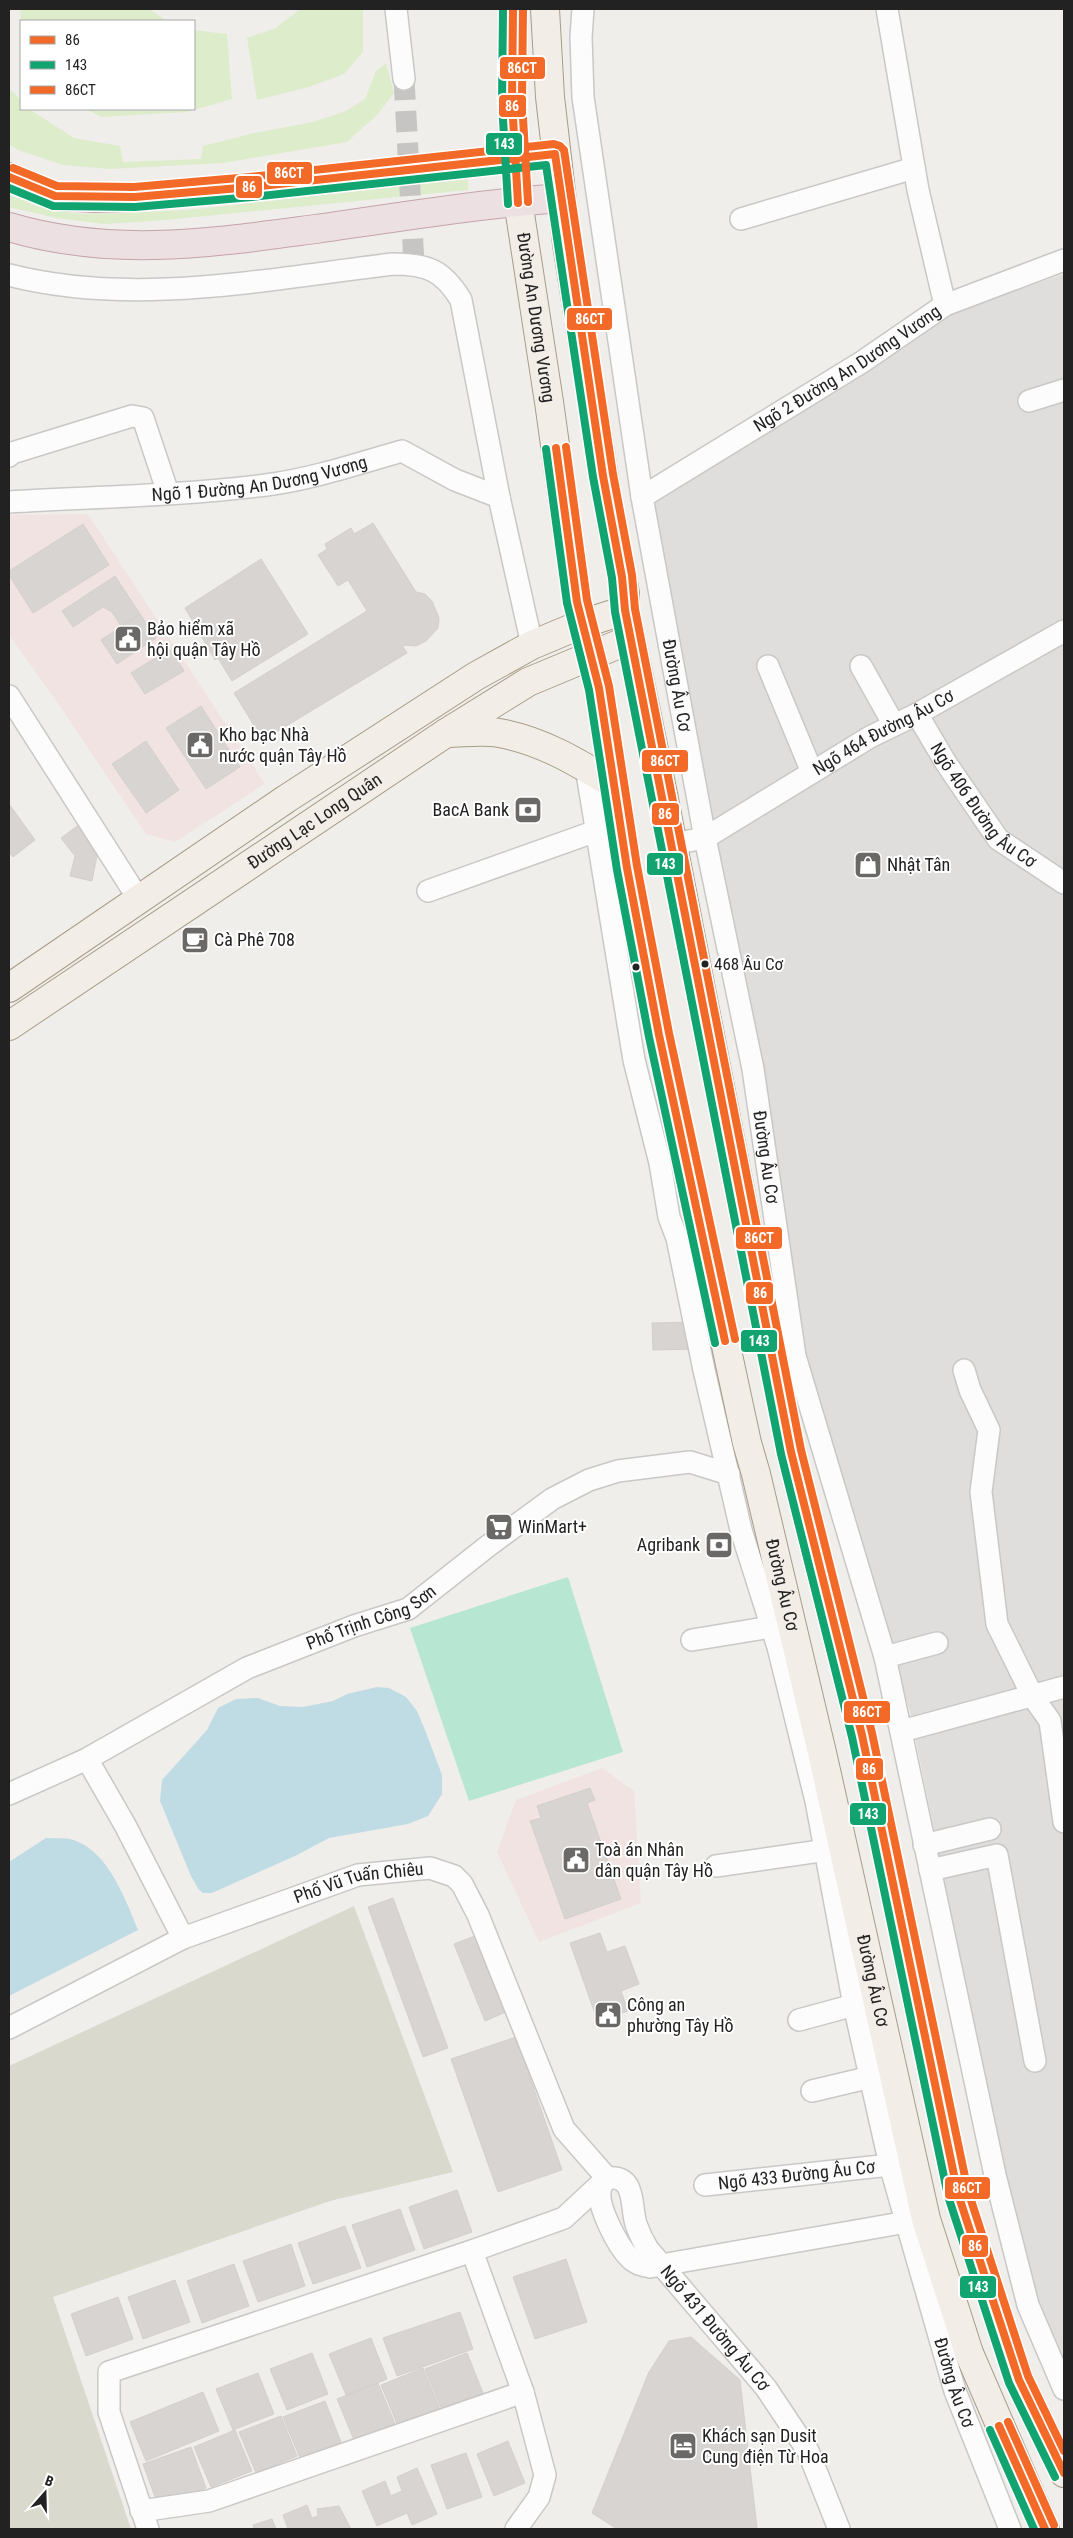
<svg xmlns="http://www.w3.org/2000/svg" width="1073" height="2538" font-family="'Roboto Condensed',sans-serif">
  <rect width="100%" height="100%" fill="#f0eeeb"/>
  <path fill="#dfdedc" d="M1064,274V2370L1035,2300L1000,2152L910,1712L806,1356L746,985L644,510L950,313Z"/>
  <path fill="#f1e3e1" d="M88,514L265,784L175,842L146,834L61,708L9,635V515Z
    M602,1768L634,1791L641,1903L539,1942L497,1852L516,1800Z"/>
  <path fill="#d9d9cd" d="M354,1906L453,2172L330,2201L53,2297L131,2529H9V2066Z"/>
  <path fill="#ddeccb" d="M20,9H150L167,21H21Z
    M300,9H363V52L344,74L309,87L257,100L247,38L276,28Z
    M194,30L227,34L232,99L187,112L101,117L86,109H194Z
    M386,63L394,93L378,114L347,142L223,163L110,169L63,165L18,150L9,144V88L21,100V109H29L74,138L120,146L123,162L201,159L203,146L254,133L313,122L346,111L365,99L376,71Z
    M468,179V190L166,220L105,224L56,218L9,207V195L40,207L80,214L120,213L188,210Z"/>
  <path fill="#b7e6d2" d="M568,1577L623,1752L469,1801L410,1628Z"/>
  <path fill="#bfdbe3" d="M377,1687L389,1688L406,1697L417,1711L425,1730L442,1775V1794L428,1816L408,1824L329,1838L297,1855L212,1893H203L199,1890L191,1876L160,1801L162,1780L207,1730L218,1708L236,1699L258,1698L280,1706L303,1707L333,1701L347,1694Z
    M46,1838C55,1839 68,1837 76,1841C109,1853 126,1901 138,1930L9,1996V1862Z"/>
  <path fill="#d7d4d2" stroke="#d3d0cc" d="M373,523L416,592L425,594L432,601L439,618L438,628L426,641L416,646L402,645L407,653L263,740L234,693L367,611L348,580L338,586L318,555L327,549L325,544L351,528L354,534Z
    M83,524L109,565L33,613L9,575V571Z
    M261,559L308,634L232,681L218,658L215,660L185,608Z
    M115,576L140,614L121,626L112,612L103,607L73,627L62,611Z
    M140,614L156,638L117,664L101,640Z
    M170,649L184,671L145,694L131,673Z
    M201,706L240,767L206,789L166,728Z
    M146,741L179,790L146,813L112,764Z
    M9,804L35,840L13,857L9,852Z
    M80,824L98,851L92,881L70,876L75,856L61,838Z
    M695,1322L696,1349L653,1350L652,1323Z
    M590,1788L595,1800L587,1803L621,1899L565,1919L530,1821L541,1818L537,1806Z
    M393,1898L448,2048L423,2057L368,1907Z
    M600,1933L607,1952L625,1946L639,1984L621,1991L628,2011L598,2022L570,1943Z
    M475,1936L506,2012L485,2021L454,1944Z
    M516,2037L562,2170L498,2192L451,2059Z
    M457,2190L472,2232L424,2249L409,2207Z
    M400,2209L415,2250L367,2267L352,2225Z
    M345,2226L361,2268L313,2284L298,2243Z
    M291,2244L305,2286L258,2302L243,2261Z
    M566,2259L587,2322L535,2339L513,2277Z
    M234,2264L249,2306L202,2323L187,2281Z
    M175,2280L190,2322L143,2339L128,2297Z
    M118,2297L133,2339L86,2356L71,2314Z
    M460,2312L473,2349L397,2376L383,2338Z
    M691,2337L740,2380L757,2528L617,2529L592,2513L649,2372L669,2341Z
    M371,2338L387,2379L346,2395L329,2354Z
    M312,2353L328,2394L287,2410L270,2369Z
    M467,2353L483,2393L442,2410L425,2369Z
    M423,2368L440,2409L398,2426L381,2385Z
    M258,2373L274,2414L233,2430L216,2389Z
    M378,2383L395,2424L354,2440L337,2399Z
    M203,2392L219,2431L146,2461L130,2422Z
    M325,2401L341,2442L300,2458L283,2417Z
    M281,2416L297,2456L256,2473L239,2432Z
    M235,2430L252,2471L211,2487L194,2447Z
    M508,2441L525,2483L494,2496L477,2454Z
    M191,2447L206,2488L158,2505L143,2464Z
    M466,2453L482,2497L447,2509L431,2465Z
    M417,2468L437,2514L412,2525L407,2513L377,2526L362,2491L385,2481L391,2496L402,2491L397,2477Z
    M307,2505L312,2518L318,2516L317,2509L339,2506L351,2529H288L283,2515Z
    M272,2519L276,2529H254L253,2525Z"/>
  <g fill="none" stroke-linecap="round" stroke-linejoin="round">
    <path stroke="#c7c5c3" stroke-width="21" stroke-dasharray="21 11" stroke-linecap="butt" d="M404,79L414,264"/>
    <defs>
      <g id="minor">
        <path d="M396,9L404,79"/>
        <path id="s1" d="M583,9L581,37L583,97L642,497L705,838L753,1069L795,1356L885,1657L995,2175L1028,2305L1064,2389"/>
        <path d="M887,9L918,190L945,305"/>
        <path d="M741,219L914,168"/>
        <path d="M9,275C134,307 266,279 393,264C427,264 443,270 461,300L499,497L532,645"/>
        <path d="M1029,401L1064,390"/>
        <path d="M9,456L12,453L132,416L143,418L168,493"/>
        <path id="s2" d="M642,497L862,362L945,305L1064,260"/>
        <path id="s3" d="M9,502C94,497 181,496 266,485C312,479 357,464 402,451L455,480L499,497"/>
        <path d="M768,666L812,772"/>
        <path d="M861,666L894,725"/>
        <path d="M9,696L138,898"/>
        <path id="s4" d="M917,714L946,763L998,839L1064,883"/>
        <path id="s5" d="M586,767L634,1060L660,1163L669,1217L677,1238L704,1370L741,1530L778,1647L816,1801L854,2005L890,2165L955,2391L1010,2529"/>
        <path id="s6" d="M672,844L705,838L870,737L917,714L1064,631"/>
        <path d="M428,891L596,831"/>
        <path d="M964,1370L970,1390L989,1430L981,1492L997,1624L1033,1697L1050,1721L1064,1822"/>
        <path d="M692,1640L771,1627"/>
        <path d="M885,1657L937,1643"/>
        <path d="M902,1731L1064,1687"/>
        <path d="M87,1759L125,1825L183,1938"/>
        <path id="s7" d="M9,1794L87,1759L247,1668L354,1626L408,1609L488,1546L552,1499L589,1480L618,1471L690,1462L729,1474"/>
        <path d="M924,1845L990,1829"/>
        <path d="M716,1866L827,1850"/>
        <path d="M930,1870L997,1855L1035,2061"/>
        <path d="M799,2020L854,2005"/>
        <path id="s8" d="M9,2028L183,1938L358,1875L430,1868L454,1876L462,1884L478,1915L564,2129L607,2178"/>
        <path d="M812,2091L871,2077"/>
        <path id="s9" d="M607,2178C637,2175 630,2205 636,2224C639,2233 643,2241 648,2249L766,2388L808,2451L839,2529"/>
        <path d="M607,2178C603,2183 600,2187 600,2192C598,2208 618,2246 629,2257C635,2264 642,2265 650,2267L918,2220"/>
        <path id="s10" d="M705,2185L890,2165"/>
        <path d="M472,2251L523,2392L545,2475L539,2497L516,2529"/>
        <path d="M141,2511L209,2501L523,2392"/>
        <path d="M148,2529L109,2412V2372L472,2251L564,2218L607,2178"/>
      </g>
      <g id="major">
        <path id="s11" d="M513,9L512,101L518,201L549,402L577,602L599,688L627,868L659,1035L747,1443L756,1474L823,1757L926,2219L969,2353L1045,2529"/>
        <path d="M545,9L550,97L567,244L609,509L625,593V610L663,794L791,1452L862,1735L958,2194L1019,2380L1064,2473"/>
        <path d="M446,733C463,733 482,730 499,733C541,740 579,763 614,785"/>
        <path d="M9,988L286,799L476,676L532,645L582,624L625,610"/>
        <path id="s12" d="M9,1026L446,733L528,682L631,639"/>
      </g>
      <path id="highway" d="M9,177L55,196L95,198L135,197L251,187L555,154
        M9,227C114,258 210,243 316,229C398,217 479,204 561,198"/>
    </defs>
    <use href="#minor" stroke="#c9c8c7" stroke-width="24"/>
    <use href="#major" stroke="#a79c86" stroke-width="30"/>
    <use href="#highway" stroke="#c5a2ac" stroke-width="30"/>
    <use href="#minor" stroke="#fdfcfc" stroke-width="21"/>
    <use href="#major" stroke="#f3ede7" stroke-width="28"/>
    <use href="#highway" stroke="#ece0e2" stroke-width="28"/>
    <defs>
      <path id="bus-1" d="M513,9L512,101L518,203
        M9,177L55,196L135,197L251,187L555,154L603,476L622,577L625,610L791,1452L862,1735L958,2194L1019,2380L1064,2473
        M556,448L577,602L599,688L627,868L659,1035L725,1341
        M999,2426L1045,2529"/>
      <path id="bus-2" d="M503,9L502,102L508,204
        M9,188L53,206L135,207L252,197L546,165L593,477L612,578L615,612L781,1454L852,1737L948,2196L1009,2383L1055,2477
        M546,449L567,603L589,690L617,870L649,1037L715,1343
        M990,2430L1034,2529"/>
      <path id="bus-3" d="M523,9L522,101L528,202
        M13,168L57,186L134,187L250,177L554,144L560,146L564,150L613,474L632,575L635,609L801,1450L872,1733L968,2191L1028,2376L1064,2451
        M566,447L587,600L609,686L637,866L669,1033L735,1339
        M1008,2422L1054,2525"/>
    </defs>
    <use href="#bus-1" stroke="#fff" stroke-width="11"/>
    <use href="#bus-2" stroke="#fff" stroke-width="11"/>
    <use href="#bus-3" stroke="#fff" stroke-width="11"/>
    <use href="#bus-1" stroke="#f36928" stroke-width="8"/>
    <use href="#bus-2" stroke="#11a471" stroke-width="8"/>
    <use href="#bus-3" stroke="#f36928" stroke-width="8"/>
  </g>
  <defs>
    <symbol id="civic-square" viewBox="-11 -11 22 22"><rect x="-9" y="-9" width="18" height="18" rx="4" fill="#6a6968" stroke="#fff"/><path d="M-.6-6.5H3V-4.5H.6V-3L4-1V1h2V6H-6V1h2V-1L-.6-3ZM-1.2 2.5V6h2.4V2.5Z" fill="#fff"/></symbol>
    <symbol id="bank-square" viewBox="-11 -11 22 22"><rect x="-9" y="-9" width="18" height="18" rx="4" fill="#6a6968" stroke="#fff"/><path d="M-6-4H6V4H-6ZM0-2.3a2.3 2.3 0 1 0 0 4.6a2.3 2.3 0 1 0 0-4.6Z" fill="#fff"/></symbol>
    <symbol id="shop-square" viewBox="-11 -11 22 22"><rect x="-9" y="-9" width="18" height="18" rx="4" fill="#6a6968" stroke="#fff"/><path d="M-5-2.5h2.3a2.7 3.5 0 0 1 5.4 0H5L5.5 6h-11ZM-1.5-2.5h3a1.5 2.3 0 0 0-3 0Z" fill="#fff"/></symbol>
    <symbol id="cafe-square" viewBox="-11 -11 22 22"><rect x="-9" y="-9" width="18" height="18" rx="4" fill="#6a6968" stroke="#fff"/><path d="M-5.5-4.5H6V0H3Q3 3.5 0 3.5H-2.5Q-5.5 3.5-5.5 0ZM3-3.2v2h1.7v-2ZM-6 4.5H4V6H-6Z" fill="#fff"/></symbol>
    <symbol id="supermarket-square" viewBox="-11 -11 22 22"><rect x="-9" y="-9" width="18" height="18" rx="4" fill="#6a6968" stroke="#fff"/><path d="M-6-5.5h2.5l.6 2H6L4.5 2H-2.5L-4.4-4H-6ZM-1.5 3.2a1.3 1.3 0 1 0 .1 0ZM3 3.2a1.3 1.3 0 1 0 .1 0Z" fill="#fff"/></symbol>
    <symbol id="hotel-square" viewBox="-11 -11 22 22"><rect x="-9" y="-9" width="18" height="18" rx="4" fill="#6a6968" stroke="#fff"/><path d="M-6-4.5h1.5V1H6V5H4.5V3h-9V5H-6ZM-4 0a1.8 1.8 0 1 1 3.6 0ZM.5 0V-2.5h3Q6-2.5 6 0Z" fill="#fff"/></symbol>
  </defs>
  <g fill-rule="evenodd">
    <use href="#civic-square" x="112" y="623" width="32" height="32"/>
    <use href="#civic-square" x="184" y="729" width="32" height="32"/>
    <use href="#bank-square" x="512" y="794" width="32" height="32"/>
    <use href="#shop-square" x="852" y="849" width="32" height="32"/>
    <use href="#cafe-square" x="179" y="924" width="32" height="32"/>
    <use href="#supermarket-square" x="483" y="1511" width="32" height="32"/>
    <use href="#bank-square" x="703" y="1529" width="32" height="32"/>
    <use href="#civic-square" x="560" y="1844" width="32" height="32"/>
    <use href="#civic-square" x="592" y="1999" width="32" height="32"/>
    <use href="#hotel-square" x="667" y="2430" width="32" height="32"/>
  </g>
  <g fill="#222" stroke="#fff" stroke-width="2">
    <circle cx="705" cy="964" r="4.5"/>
    <circle cx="636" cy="967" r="4.5"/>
  </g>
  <g text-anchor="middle" stroke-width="4" stroke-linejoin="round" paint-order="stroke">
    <g font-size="17" fill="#222" stroke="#fff" text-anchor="start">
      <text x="714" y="970">468 Âu Cơ</text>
    </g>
    <g font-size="18" fill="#222" stroke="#fff">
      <text dy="6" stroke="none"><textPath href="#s11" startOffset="310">Đường An Dương Vương</textPath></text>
      <text dy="6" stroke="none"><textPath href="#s2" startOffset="242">Ngõ 2 Đường An Dương Vương</textPath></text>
      <text dy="6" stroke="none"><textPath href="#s3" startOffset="252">Ngõ 1 Đường An Dương Vương</textPath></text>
      <text dy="6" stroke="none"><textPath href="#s1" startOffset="684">Đường Âu Cơ</textPath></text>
      <text dy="6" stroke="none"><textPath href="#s6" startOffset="241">Ngõ 464 Đường Âu Cơ</textPath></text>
      <text dy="6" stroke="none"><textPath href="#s4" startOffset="114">Ngõ 406 Đường Âu Cơ</textPath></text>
      <text dy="6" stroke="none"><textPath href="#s12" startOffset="368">Đường Lạc Long Quân</textPath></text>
      <text dy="6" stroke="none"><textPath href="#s1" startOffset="1164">Đường Âu Cơ</textPath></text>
      <text dy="6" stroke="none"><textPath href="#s11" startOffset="1602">Đường Âu Cơ</textPath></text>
      <text dy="6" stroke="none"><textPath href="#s7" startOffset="404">Phố Trịnh Công Sơn</textPath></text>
      <text dy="6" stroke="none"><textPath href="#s8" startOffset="381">Phố Vũ Tuấn Chiêu</textPath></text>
      <text dy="6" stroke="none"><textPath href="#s11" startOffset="2008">Đường Âu Cơ</textPath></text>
      <text dy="6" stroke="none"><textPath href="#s10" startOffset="92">Ngõ 433 Đường Âu Cơ</textPath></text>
      <text dy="6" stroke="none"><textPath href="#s9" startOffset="194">Ngõ 431 Đường Âu Cơ</textPath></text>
      <text dy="6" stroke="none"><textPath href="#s5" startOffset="1659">Đường Âu Cơ</textPath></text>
    </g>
    <g font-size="18" fill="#222" stroke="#fff" text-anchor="start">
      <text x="147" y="635">Bảo hiểm xã<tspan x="147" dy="21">hội quận Tây Hồ</tspan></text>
      <text x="219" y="741">Kho bạc Nhà<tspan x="219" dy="21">nước quận Tây Hồ</tspan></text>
      <text x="509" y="816" text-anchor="end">BacA Bank</text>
      <text x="887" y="871">Nhật Tân</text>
      <text x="214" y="946">Cà Phê 708</text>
      <text x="518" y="1533">WinMart+</text>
      <text x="700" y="1551" text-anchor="end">Agribank</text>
      <text x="595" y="1856">Toà án Nhân<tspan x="595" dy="21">dân quận Tây Hồ</tspan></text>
      <text x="627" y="2011">Công an<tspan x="627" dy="21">phường Tây Hồ</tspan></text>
      <text x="702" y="2442">Khách sạn Dusit<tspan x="702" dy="21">Cung điện Từ Hoa</tspan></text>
    </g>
  </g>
  <g stroke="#fff" stroke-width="2">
    <rect x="499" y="56" width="47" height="24" rx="5" fill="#f36928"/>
    <rect x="498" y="94" width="29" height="24" rx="5" fill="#f36928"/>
    <rect x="485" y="132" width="38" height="24" rx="5" fill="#11a471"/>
    <rect x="266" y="161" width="47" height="24" rx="5" fill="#f36928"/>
    <rect x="235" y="175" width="28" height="24" rx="5" fill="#f36928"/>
    <rect x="566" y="307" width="47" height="24" rx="5" fill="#f36928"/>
    <rect x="641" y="749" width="48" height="24" rx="5" fill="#f36928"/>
    <rect x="651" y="802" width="29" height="24" rx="5" fill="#f36928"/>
    <rect x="646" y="852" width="38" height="24" rx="5" fill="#11a471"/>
    <rect x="735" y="1226" width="48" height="24" rx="5" fill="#f36928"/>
    <rect x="745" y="1281" width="29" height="24" rx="5" fill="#f36928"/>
    <rect x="740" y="1329" width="38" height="24" rx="5" fill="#11a471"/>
    <rect x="843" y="1700" width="48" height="24" rx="5" fill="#f36928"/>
    <rect x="855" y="1757" width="29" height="24" rx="5" fill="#f36928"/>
    <rect x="849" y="1802" width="38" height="24" rx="5" fill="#11a471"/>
    <rect x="944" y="2176" width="47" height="24" rx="5" fill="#f36928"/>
    <rect x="961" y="2234" width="28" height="24" rx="5" fill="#f36928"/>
    <rect x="959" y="2275" width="38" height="24" rx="5" fill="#11a471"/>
  </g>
  <g font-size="14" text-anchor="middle" font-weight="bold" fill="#fff">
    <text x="522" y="73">86CT</text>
    <text x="512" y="111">86</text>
    <text x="504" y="149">143</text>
    <text x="289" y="178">86CT</text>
    <text x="249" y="192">86</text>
    <text x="590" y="324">86CT</text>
    <text x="665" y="766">86CT</text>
    <text x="665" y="819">86</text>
    <text x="665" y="869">143</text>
    <text x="759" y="1243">86CT</text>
    <text x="760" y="1298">86</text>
    <text x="759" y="1346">143</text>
    <text x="867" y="1717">86CT</text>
    <text x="869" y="1774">86</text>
    <text x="868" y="1819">143</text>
    <text x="967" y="2193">86CT</text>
    <text x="975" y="2251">86</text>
    <text x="978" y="2292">143</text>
  </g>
  <rect width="1073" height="2538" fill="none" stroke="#222222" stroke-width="20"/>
  <rect x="20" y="20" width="175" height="90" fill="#ffffff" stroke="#a7a7a7"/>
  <rect x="30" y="36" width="25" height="8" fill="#f36928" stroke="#a7a7a7"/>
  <text x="65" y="45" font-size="15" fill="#222222">86</text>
  <rect x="30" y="61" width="25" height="8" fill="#11a471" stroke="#a7a7a7"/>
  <text x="65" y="70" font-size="15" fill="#222222">143</text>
  <rect x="30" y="86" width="25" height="8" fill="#f36928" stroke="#a7a7a7"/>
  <text x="65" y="95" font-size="15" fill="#222222">86CT</text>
  <g transform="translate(45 2493) rotate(20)" stroke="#ffffff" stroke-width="4" paint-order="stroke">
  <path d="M0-4L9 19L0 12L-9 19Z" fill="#222222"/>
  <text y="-8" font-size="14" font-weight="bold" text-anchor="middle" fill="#222222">B</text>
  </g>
</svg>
